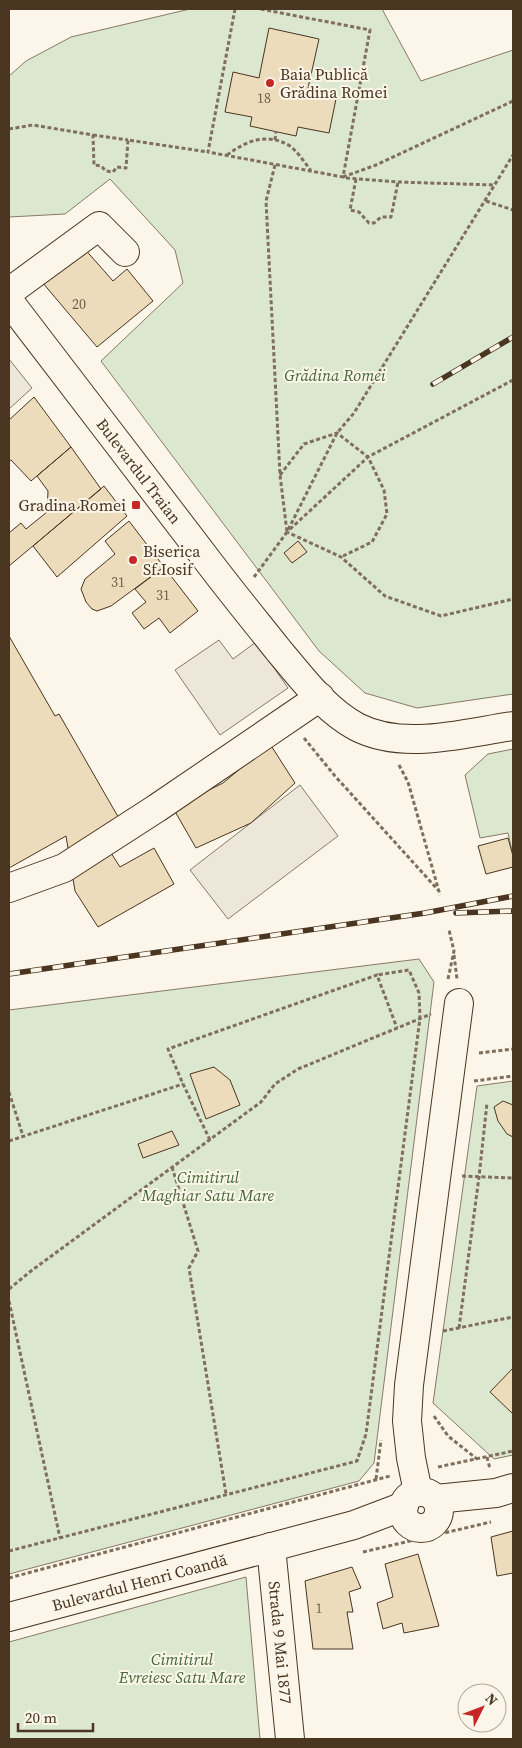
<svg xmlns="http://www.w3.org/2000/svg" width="522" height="1748" font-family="'Source Serif 4',serif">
  <rect width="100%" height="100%" fill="#fbf6e9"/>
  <path fill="#dce7d0" stroke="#887966" d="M190,9H382L421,81L513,50V694L417,708L365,693L319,651L101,361L183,283L175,250L110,179L65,214L9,217V76L26,61L71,37Z
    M513,749V855L508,833L480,838L465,775L488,754Z
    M419,959L434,982L374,1463L359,1481L9,1574V1010Z
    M513,1081V1455L494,1459L433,1403L477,1086Z
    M246,1577L260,1739H9V1642Z"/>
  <path fill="#ede7d9" stroke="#887966" d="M9,359L32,388L9,409Z
    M219,640L233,659L256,642L288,688L220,735L175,670Z
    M300,785L338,836L228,919L190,870Z"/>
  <path fill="#ecdcbc" stroke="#4a3520" d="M269,28L319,39L308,88L337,94L329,133L298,127L296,136L250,126L252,117L225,112L233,72L259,78Z
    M83,247L113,281L127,269L153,301L97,347L42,282Z
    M34,397L71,447L31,481L11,460L9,461V420Z
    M71,447L101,489L9,566V533L21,523L26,529L47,512L48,491L37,476Z
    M104,486L127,516L57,577L33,546Z
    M129,521L164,567L111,606L97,611L92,609L86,602L81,589L85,579L115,554L105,541Z
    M298,541L307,552L292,563L284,553Z
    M164,567L198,611L170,633L159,618L144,629L132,613L146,602L135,589Z
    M9,636L55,716L59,714L132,841L111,853L120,867L154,848L174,884L98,927L75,891L66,836L9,868Z
    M270,744L295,783L251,823L196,848L173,808L223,783Z
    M508,838L513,856V867L486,874L478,846Z
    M214,1067L230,1080L240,1105L206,1119L190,1074Z
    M503,1101L513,1105V1137L507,1134L498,1121L494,1107Z
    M172,1131L179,1145L143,1158L138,1144Z
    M513,1368V1414L490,1392Z
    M513,1531V1573L497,1576L491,1537Z
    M418,1554L439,1626L404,1633L402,1623L383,1629L377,1603L393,1597L385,1564Z
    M352,1567L361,1588L349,1592L353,1612H347L353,1649H313L305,1581Z"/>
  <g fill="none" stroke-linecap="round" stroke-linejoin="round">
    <defs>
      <g id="minor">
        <path d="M9,292L99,226L125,252"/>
        <path id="s1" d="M9,301C76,389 144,477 211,565C233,594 256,622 279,651C302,678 325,710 357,727C404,751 464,733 513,726"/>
        <path d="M9,888L64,868L157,808L320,697"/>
        <path d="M418,1492L411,1458L407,1421L409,1385L459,1003"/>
        <path id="s2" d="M271,1547L290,1739"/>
      </g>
      <g id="major">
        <circle cx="421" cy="1510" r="18"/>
        <path d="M436,1499L496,1493L513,1488"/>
        <path id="s3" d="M9,1617L354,1525L404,1506"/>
      </g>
    </defs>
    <use href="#minor" stroke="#4a3520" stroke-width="30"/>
    <use href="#major" stroke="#4a3520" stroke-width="30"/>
    <path stroke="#7f6f5c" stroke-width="3" stroke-dasharray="4 2.5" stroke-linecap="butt" d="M235,9L208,152L343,177L370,30L260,9
      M9,129L33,125L93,135L94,165L101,166L106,171L113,172L117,167L126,168L128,140L208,152
      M93,135L128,140
      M275,140L276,131
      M227,155C246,141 267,132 290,146C298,152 305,163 311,171
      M275,165L266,201L280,475L287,532
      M343,177L376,165L513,101
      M346,178L398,182L494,185
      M356,179L350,210L359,212L369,223H374L381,217H391L398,182
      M486,201L513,210
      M513,380L368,457L287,532L341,557L385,596L441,616L513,599
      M280,475L304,444L337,433L368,457L384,490L387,514L372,542L341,557
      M254,577L287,532L337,433L354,413L513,155
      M304,738L335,776L439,891
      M399,765L408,782L440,895
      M454,955L457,979
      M448,979L454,951L449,930
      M479,1053L513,1049
      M474,1081L513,1076
      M9,1092L23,1136
      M210,1140L183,1084L168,1049L377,975L397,1028
      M9,1141L183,1084
      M172,1167L198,1251L189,1268L226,1494
      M462,1176L513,1178
      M9,1289L31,1271L261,1102L275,1084L298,1069L431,1014
      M9,1301L60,1538
      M459,1328L479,1177L487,1103
      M443,1331L513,1317
      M434,1416L448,1436L477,1459
      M487,1457L490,1469
      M438,1467L513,1451
      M376,1479L381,1440
      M9,1551L357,1461L366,1434L420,1018L419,993L409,970L377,975
      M363,1552L491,1522
      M9,1578L390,1476"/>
    <use href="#minor" stroke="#fbf6e9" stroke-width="28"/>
    <use href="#major" stroke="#fbf6e9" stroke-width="28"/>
    <defs>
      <path id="rail" d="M433,384L513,337
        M456,913L513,911
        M9,974L425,913L513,896"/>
    </defs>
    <use href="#rail" stroke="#4a3520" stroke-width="5.5"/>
    <use href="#rail" stroke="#fbf6e9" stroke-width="4" stroke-dasharray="11" stroke-linecap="butt"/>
  </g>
  <g fill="#c62828" stroke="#fbf6e9" stroke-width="2">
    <circle cx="270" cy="83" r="5"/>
    <rect x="131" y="500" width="10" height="10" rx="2.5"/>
    <circle cx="133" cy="560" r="5"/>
  </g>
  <g text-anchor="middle" stroke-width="4" stroke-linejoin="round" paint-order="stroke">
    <g font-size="14" fill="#725f47">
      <text x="264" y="103">18</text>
      <text x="79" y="309">20</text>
      <text x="118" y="587">31</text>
      <text x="163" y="600">31</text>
      <text x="319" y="1613">1</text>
    </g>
    <g font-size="16" fill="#4a3520" stroke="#fbf6e9" text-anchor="start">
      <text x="280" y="80">Baia Publică<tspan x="280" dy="18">Grădina Romei</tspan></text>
      <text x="126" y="511" text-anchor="end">Gradina Romei</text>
      <text x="143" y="557">Biserica<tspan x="143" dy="18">Sf.Iosif</tspan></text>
    </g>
    <g font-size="16" font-style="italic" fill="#436837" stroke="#fbf6e9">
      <text x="335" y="381">Grădina Romei</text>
      <text x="208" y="1183">Cimitirul<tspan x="208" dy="18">Maghiar Satu Mare</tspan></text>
      <text x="182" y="1665">Cimitirul<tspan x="182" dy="18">Evreiesc Satu Mare</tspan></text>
    </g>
    <g font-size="16" fill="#4a3520" stroke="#fbf6e9">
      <text dy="6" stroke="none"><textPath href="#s1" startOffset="214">Bulevardul Traian</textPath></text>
      <text dy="6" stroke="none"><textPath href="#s3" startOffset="135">Bulevardul Henri Coandă</textPath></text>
      <text dy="6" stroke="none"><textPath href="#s2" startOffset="96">Strada 9 Mai 1877</textPath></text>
    </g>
  </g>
  <rect width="522" height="1748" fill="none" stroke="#4a3520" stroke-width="20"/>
  <g transform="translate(482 1708) rotate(48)"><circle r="24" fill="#fbf6e9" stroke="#b4a999"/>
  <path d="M0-4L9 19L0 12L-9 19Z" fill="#c62828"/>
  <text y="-8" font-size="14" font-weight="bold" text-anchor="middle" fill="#4a3520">N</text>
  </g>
  <path d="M18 1723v8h75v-8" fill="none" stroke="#4a3520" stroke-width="2.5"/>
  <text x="25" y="1723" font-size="15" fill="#4a3520" stroke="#fbf6e9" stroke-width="4" paint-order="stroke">20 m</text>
</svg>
